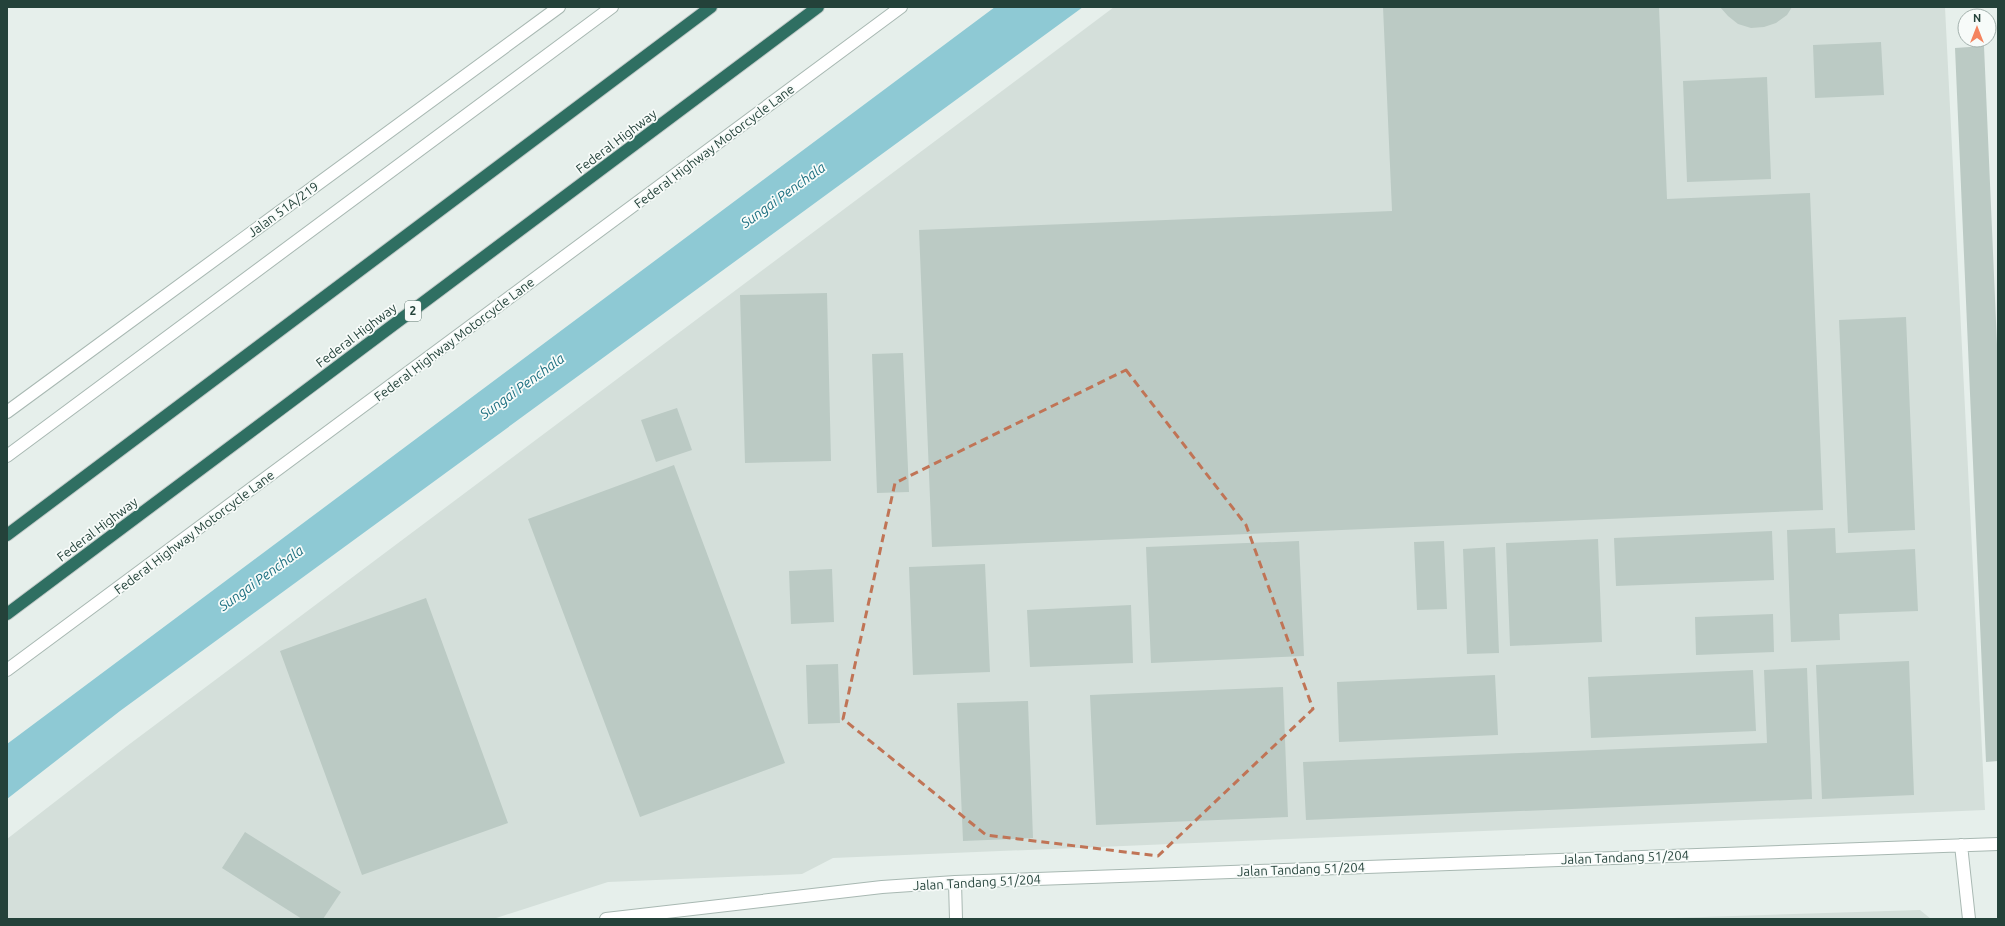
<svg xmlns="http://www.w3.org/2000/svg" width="2005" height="926" font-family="Ubuntu,sans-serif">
  <rect width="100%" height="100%" fill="#e6efeb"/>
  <path fill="#d4dfda" d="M1114,7H1945L1985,810L833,858L802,874L608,882L493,919H7V839L127,746Z
    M1920,910L1931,919H1641Z"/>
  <path fill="#8ec9d4" d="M995,7H1083L120,711L7,799V744Z"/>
  <path fill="#bbcac4" d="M1383,7H1659L1667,199L1810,193L1823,510L932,547L919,230L1392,211Z
    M1720,7H1792L1787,15L1776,23L1764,27L1751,28L1738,24L1728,16Z
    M1881,42L1884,95L1815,98L1813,45Z
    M1984,46L1998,367V761L1986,762L1955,48Z
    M1767,77L1771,179L1687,182L1683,81Z
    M827,293L831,461L745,463L740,295Z
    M1906,317L1915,530L1848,533L1839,320Z
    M903,353L909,492L877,493L872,354Z
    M677,408L692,450L656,462L641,420Z
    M674,465L785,763L640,817L528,519Z
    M1835,528L1836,553L1915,549L1918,611L1839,614L1840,640L1791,642L1787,530Z
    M1772,531L1774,580L1616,586L1614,538Z
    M1598,539L1602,642L1510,646L1506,543Z
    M1299,541L1304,656L1151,663L1146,547Z
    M1444,541L1447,609L1417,610L1414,542Z
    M1495,547L1499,653L1467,654L1463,549Z
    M985,564L990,672L913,675L909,567Z
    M832,569L834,622L791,624L789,571Z
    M426,598L508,823L362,875L280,651Z
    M1131,605L1133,663L1030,667L1027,610Z
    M1773,614L1774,652L1696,655L1695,617Z
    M1909,661L1914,795L1822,799L1816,665Z
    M838,664L840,723L808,724L806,665Z
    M1807,668L1812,799L1306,820L1303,762L1767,743L1764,670Z
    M1753,670L1756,731L1591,738L1588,677Z
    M1495,675L1498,735L1339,742L1337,682Z
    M1283,687L1288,817L1096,825L1090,695Z
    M1028,701L1033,838L963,841L957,703Z
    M245,832L341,892L323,919H302L222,868Z"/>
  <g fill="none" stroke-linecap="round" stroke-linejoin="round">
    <defs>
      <path id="minor" d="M7,412L559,7
        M7,456L612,7
        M7,670L901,7
        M1961,845L1969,919
        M955,882L956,919
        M606,919L882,887L955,882L1998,844"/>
      <path id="highway" d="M7,535L711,7
        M7,614L818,7"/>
    </defs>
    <use href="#minor" stroke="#a8b8b2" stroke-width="14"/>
    <use href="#highway" stroke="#c2cac8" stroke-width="14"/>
    <use href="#minor" stroke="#fff" stroke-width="12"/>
    <use href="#highway" stroke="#2f6f62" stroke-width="12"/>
  </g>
  <path fill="none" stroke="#c07456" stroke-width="3" stroke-dasharray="8 5" stroke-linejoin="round" d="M1126,370L1246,525L1313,709L1158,856L986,835L843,719L895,483Z"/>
  <g text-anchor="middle" stroke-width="3.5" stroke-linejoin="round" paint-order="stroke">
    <rect fill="#f7fbf9" stroke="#637a73" stroke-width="1" x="405" y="301" width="16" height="20" rx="3"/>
    <g font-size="12" font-weight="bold" fill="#24423a">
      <text x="413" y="315">2</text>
    </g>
    <g font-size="13" fill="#24423a" stroke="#f7fbf9">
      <text transform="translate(616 141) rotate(-37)" y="5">Federal Highway</text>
      <text transform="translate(714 146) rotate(-37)" y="5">Federal Highway Motorcycle Lane</text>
      <text transform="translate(283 209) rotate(-36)" y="5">Jalan 51A/219</text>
      <text transform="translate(356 335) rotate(-37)" y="5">Federal Highway</text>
      <text transform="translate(454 339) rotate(-37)" y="5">Federal Highway Motorcycle Lane</text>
      <text transform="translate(97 529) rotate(-37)" y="5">Federal Highway</text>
      <text transform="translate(194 532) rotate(-37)" y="5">Federal Highway Motorcycle Lane</text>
      <text transform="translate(1625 857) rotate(-2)" y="5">Jalan Tandang 51/204</text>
      <text transform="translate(1301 869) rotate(-2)" y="5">Jalan Tandang 51/204</text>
      <text transform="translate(977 882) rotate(-3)" y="5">Jalan Tandang 51/204</text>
    </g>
    <g font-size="14" font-style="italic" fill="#1c6f80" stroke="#f7fbf9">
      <text transform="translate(783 195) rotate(-36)" y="5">Sungai Penchala</text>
      <text transform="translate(522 386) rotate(-36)" y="5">Sungai Penchala</text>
      <text transform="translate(261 578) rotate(-36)" y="5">Sungai Penchala</text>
    </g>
  </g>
  <rect width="2005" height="926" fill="none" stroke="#24423a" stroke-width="16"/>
  <g transform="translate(1977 28)"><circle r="19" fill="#f7fbf9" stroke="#a3b1ad"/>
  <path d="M0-3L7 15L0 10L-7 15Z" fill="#f4845f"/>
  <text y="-6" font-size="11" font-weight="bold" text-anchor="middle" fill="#24423a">N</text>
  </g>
</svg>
